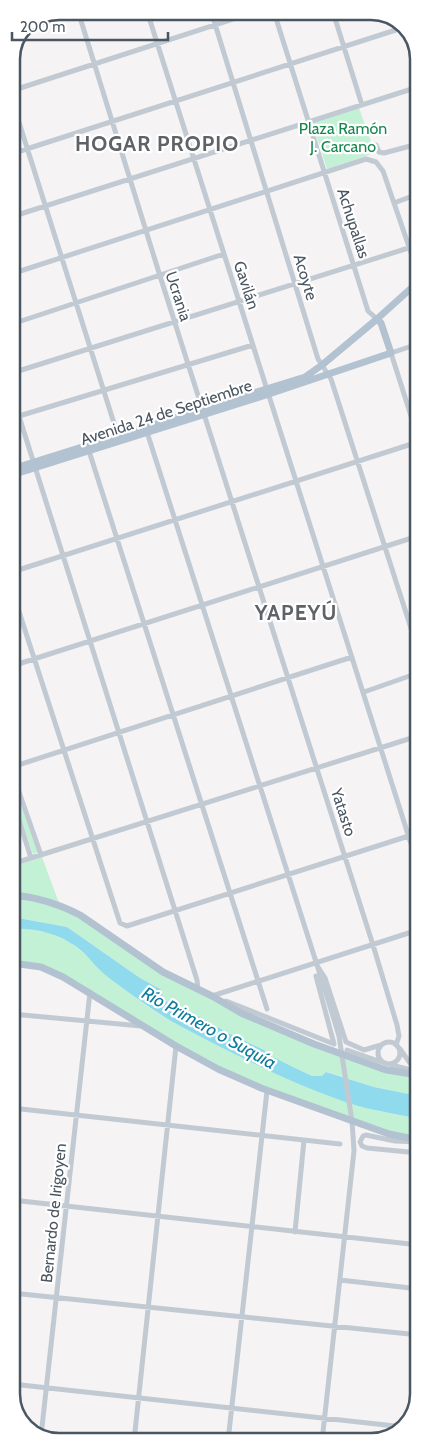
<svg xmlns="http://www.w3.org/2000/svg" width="430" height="1453" font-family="Cabin,sans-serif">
  <rect width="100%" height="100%" fill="#f5f3f3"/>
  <path fill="#c3f1d5" d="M359,108L375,153L327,169L312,122Z
    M12,781L38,853L33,854L12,794Z
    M42,857L59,903L12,893V867Z
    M12,895L66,908L163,972L212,996L342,1055L419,1075V1096L374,1087L327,1072L322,1076H312L291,1066L271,1056L264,1050L226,1032L204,1019L163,1000L162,990L140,978L67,927L18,918L12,919Z
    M23,928L49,933L70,942L84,953L108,977L151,1009L180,1026L260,1066L337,1099L378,1111L419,1119V1140L389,1134L218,1069L50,970L12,963V929Z"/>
  <path fill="#90daee" d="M18,918L67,927L140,978L162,990L163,1000L204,1019L226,1032L264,1050L271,1056L291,1066L312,1076H322L326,1072L374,1087L419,1096V1119C391,1113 363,1109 337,1099C284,1080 232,1053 182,1027C156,1013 133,996 109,978C100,971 93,963 85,954C67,936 37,927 12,929V919Z"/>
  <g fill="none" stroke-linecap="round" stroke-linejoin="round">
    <path stroke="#c1cad2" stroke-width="5" d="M78,11L160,276L373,945L397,1025L399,1036L396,1045
      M147,11L418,866
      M211,11L318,359L331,379L418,650
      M274,12L368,311L377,319
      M333,12L362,105
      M11,91L258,11
      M11,97L119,439
      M376,145L379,152L384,153L418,144
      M11,154L405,27
      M394,203L418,194
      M11,217L418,87
      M11,274L366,159L376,162L383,171L418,273
      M12,324L224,254
      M418,344L391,353L418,438
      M12,373L418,245
      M12,394L197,980L198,989
      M19,416L253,345
      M146,429L325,990L339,1036L352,1121L354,1151L322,1441
      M89,451L267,1009
      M12,572L418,442
      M12,590L120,923L127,926L418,833
      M12,666L418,536
      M364,692L418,673
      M12,767L352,657
      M12,772L41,855
      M12,798L31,858
      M12,864L418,736
      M318,967L325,978L346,1042L364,1050L381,1045
      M212,996L418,930
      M226,1001L334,1044L316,976
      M12,1014L141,1026
      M378 1053a11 11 0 1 1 22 0a11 11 0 1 1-22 0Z
      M400,1049L410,1063L419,1067
      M347,1050L381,1062
      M391,1065L419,1072
      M12,1108L340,1144
      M418,1142L395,1141L366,1135L363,1136L360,1142L362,1146L367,1148L419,1153
      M419,1192V1201
      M12,1200L419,1245
      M295,1232L304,1140
      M340,1280L419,1289
      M12,1293L419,1335
      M12,1384L404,1427
      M41,1436L90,992
      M134,1441L176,1046
      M228,1441L267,1091"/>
    <path stroke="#b3c2d1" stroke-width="7" d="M12,469L305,377L322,365L377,319L418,282
      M12,475L269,394L391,353L381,323L377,319
      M12,895C37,897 57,903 80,915L163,972L212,996L241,1013L314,1044L386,1070L419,1075
      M12,963L41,967L63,977L176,1046L218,1069L261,1088L389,1134L419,1140"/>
  </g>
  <g text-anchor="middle" stroke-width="4.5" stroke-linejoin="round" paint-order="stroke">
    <g font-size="16" fill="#17864f" stroke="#fff">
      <text x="343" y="134">Plaza Ramón<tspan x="343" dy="18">J. Carcano</tspan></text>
    </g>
    <g font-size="16" fill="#4a5661" stroke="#fff">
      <text transform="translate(354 223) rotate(72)" y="6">Achupallas</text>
      <text transform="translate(306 277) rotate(73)" y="6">Acoyte</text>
      <text transform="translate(247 285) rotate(72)" y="6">Gavilán</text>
      <text transform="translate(179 296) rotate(72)" y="6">Ucrania</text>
      <text transform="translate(166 412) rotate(-18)" y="6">Avenida 24 de Septiembre</text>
      <text transform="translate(344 812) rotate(72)" y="6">Yatasto</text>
      <text transform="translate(53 1213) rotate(-84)" y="6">Bernardo de Irigoyen</text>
    </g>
    <g font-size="18" font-style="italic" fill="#0c7c9b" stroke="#fff">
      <text transform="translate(209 1028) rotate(29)" y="6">Río Primero o Suquía</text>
    </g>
    <g font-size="21" font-weight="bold" letter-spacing="1" fill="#5f6368" stroke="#fff">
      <text x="157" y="151">HOGAR PROPIO</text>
      <text x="296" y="620">YAPEYÚ</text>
    </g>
  </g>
  <path d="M0 0H430V1453H0ZM59 20H371A39 39 0 0 1 410 59V1394A39 39 0 0 1 371 1433H59A39 39 0 0 1 20 1394V59A39 39 0 0 1 59 20Z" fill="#fff" fill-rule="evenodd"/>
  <path fill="none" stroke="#4a5661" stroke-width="2.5" d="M59 20H371A39 39 0 0 1 410 59V1394A39 39 0 0 1 371 1433H59A39 39 0 0 1 20 1394V59A39 39 0 0 1 59 20Z"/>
  <path d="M12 32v8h156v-8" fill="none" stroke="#4a5661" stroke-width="2.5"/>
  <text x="20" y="32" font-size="15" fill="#4a5661" stroke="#ffffff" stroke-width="4" paint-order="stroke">200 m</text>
</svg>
